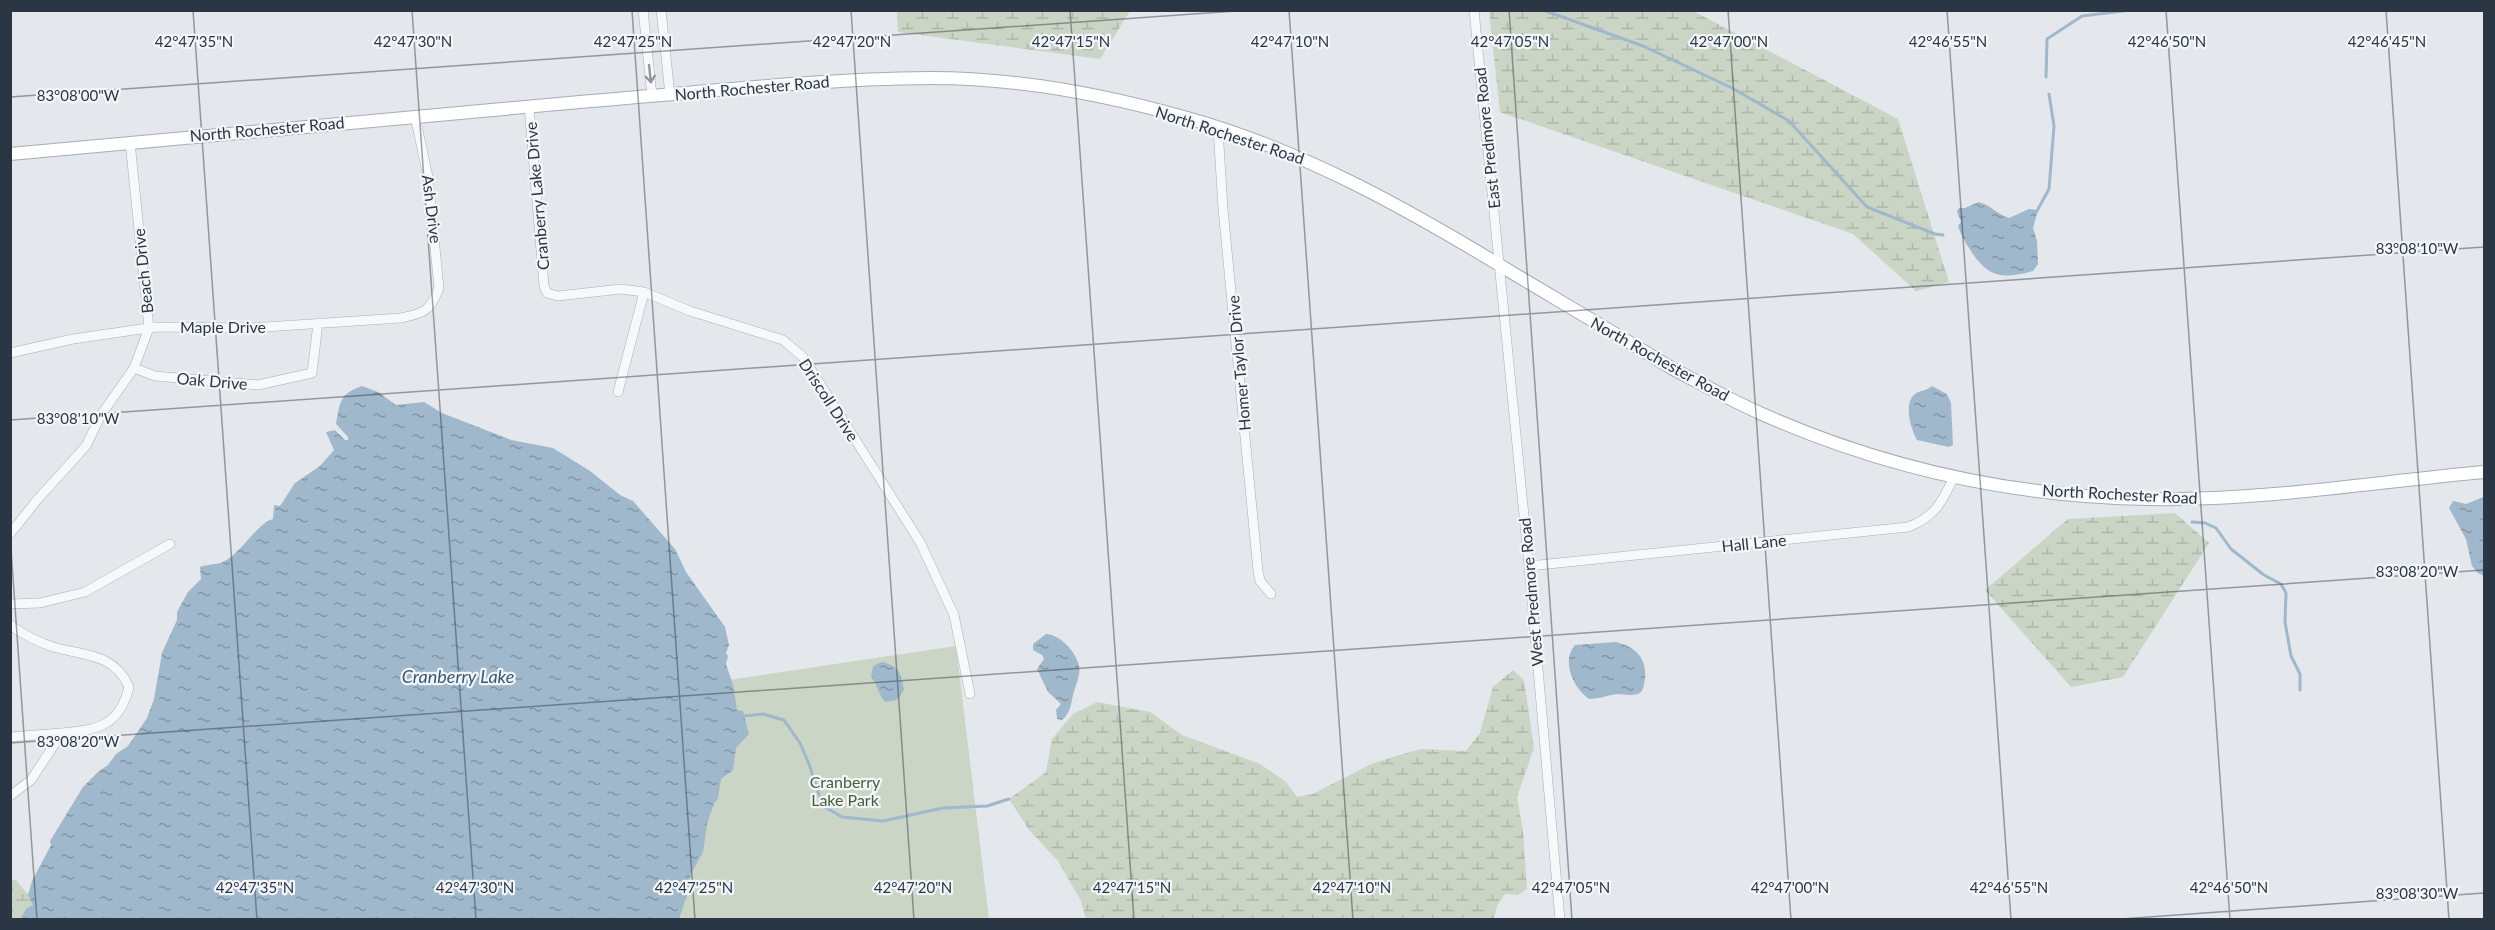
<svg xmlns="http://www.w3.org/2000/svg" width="2495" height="930" font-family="Lato,sans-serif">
  <defs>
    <pattern id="wetland-marsh" width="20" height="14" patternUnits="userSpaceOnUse" patternTransform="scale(1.5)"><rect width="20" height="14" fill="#cad5c5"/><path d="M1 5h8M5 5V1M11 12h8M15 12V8" fill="none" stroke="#aeb7aa"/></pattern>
    <pattern id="water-ripples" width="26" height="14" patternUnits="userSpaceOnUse" patternTransform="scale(1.5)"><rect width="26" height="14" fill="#9fb8cb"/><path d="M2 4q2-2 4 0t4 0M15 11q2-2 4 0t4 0" fill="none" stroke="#8296a6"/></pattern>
  </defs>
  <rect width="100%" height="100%" fill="#e4e7eb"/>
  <path fill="url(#wetland-marsh)" d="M897,11V10L1130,11L1100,59L898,32Z
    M1489,11H1693L1898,119L1949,282L1916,291L1853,234L1500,112Z
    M2175,513L2209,543L2123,677L2071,687L1985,590L2068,519Z
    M1513,670L1524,680L1534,748L1517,797L1523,831L1527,889L1518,895L1505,894L1497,906L1494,919H1086L1081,901L1058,861L1029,830L1009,799L1046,772L1052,739L1073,714L1097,702L1150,712L1182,735L1260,764L1286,782L1297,797L1313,794L1371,764L1396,756L1421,749L1466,751L1480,733L1493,687Z
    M11,880H16L25,891L37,900L28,919L11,920Z"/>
  <path fill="#cad5c5" d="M956,646L989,919H515L494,715Z"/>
  <path fill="url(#water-ripples)" d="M1979,202C1990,205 1997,214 2009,218L2029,209L2038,210L2033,228L2037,241L2038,264L2033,271C2000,280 1987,277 1969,248C1964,240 1961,235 1958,226L1961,222L1957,211L1959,208H1965Z
    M362,386L378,392L396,405L424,402L442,413L511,440L553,448L590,471L620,495L633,501L675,549L686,572L725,627L729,645L726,653L728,656L726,664L733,685L737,710L743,711L749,734L736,748L733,770L721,779L718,798L713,806L707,824L703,852L691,874L687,895L679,919H21L26,909L33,905L28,895L32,881L51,845L50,841L83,787L99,771L108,765L116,754L128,746L147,718L154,699L162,653L177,620V612L188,592L201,579L200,567C207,564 216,565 223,562C241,554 258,522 273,519L274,505L280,506L295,483L320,466L334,450L326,432L335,430L345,440H348V437L336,424C340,403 339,394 362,386Z
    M1932,386L1947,394L1951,403L1953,445L1949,447L1917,440C1911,430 1903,403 1915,394C1920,390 1927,391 1932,386Z
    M2484,497V576L2478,573L2472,566L2466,539L2449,508L2453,501L2466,504Z
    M1046,634C1061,635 1076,652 1079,666C1081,675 1075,686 1073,695C1071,704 1070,714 1062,720L1057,719L1056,710L1061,704L1048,692L1037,669L1044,659L1042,655L1033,650V644Z
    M1616,642C1635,647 1647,657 1645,679C1644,683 1644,689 1641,692C1636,697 1624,694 1617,694C1608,695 1599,699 1589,699C1573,688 1561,661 1575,645Z
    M882,662C899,666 901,673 904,690L897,700L885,702C878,694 878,686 871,676L873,666Z"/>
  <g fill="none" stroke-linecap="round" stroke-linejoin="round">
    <path stroke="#9fb8cb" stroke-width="3" d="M1543,10L1643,46L1732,88L1789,121L1867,207L1935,234L1943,235
      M2046,77L2047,39L2082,16L2131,10
      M2037,211L2049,189L2054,126L2049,94
      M2192,522L2205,523L2216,528L2231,549L2264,575L2281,584L2286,593L2285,622L2291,656L2300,674V690
      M744,716L763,714L784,720L800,743L809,764L821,801L825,807L842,817L883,821L943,808L987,806L1009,799"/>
    <defs>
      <path id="minor" d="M643,10L652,96
        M661,10L670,95
        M1474,10L1529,566L1560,920
        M529,106L544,286L547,293L558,296L621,289L644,292L690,311L783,340L803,357L920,542L954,615L970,694
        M1218,128L1223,209L1258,571L1260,581L1271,594
        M10,353L73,339L155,327L250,328L401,318C425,313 430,311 439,288L428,177L415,116
        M134,368L155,376L258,385L312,373L318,323
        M618,392L644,292
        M10,534L37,500L86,446L101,415L134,368L149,328L130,142
        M1529,566L1908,527C1935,517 1942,502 1954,477
        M10,604L40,603L85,592L170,544
        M10,625C24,635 38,642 53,647C85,656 114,653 129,687C120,726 97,730 62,733L31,780L10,796
        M10,737L62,733"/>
      <path id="major" d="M10,154C204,135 398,117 591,101C704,92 817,79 930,78C1017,78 1104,94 1187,118C1306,151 1411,211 1516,275C1568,306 1621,337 1673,369C1702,384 1732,401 1762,414C1884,468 2016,497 2150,499C2261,501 2374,482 2484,472"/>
    </defs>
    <use href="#minor" stroke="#a9aeb6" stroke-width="10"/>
    <use href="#major" stroke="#a3adb7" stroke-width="14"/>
    <use href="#minor" stroke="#f6f8fa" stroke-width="9"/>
    <use href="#major" stroke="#fff" stroke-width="12"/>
  </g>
  <defs><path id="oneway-shaft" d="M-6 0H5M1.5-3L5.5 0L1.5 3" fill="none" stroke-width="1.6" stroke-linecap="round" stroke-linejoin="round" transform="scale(1.5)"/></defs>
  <use stroke="#90979f" href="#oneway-shaft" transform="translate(650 74) rotate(84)"/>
  <path fill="none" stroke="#2b3644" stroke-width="1.5" stroke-opacity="0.45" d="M193,10L257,920M412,10L476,920M632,10L695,920M851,10L914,920M1070,10L1134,920M1289,10L1353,920M1509,10L1572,920M1728,10L1791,920M1947,10L2011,920M2166,10L2230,920M2386,10L2449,920M10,97L1250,10M10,420L2484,247M10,535L37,920M10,743L2484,570M2107,920L2484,893"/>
  <g text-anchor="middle" stroke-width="4.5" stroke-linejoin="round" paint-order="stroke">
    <g font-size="16" fill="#2b3644" stroke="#f3f6f9">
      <text transform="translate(752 88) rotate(-5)" y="6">North Rochester Road</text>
      <text transform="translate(267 129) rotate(-5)" y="6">North Rochester Road</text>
      <text transform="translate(1230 135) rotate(18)" y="6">North Rochester Road</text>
      <text transform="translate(1487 138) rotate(-96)" y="6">East Predmore Road</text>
      <text transform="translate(537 196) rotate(-95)" y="6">Cranberry Lake Drive</text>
      <text transform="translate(432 209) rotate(83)" y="6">Ash Drive</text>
      <text transform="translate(143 271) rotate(-96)" y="6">Beach Drive</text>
      <text x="223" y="333">Maple Drive</text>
      <text transform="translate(1660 359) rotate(29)" y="6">North Rochester Road</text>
      <text transform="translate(1239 363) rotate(-95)" y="6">Homer Taylor Drive</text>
      <text transform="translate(212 381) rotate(5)" y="6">Oak Drive</text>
      <text transform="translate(829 400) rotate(57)" y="6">Driscoll Drive</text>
      <text transform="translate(2120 494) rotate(3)" y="6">North Rochester Road</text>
      <text transform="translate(1754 543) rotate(-6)" y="6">Hall Lane</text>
      <text transform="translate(1531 592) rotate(-95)" y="6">West Predmore Road</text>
    </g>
    <g font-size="16" fill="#436038" stroke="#f3f6f9">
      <text x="845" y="788">Cranberry<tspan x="845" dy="18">Lake Park</tspan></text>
    </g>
    <g font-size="18" font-style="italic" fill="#355878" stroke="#f3f6f9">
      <text x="458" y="683">Cranberry Lake</text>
    </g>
  </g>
  <g font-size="15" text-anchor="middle" fill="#2b3644" stroke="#f3f6f9" stroke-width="4.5" stroke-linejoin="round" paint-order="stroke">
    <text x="194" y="47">42°47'35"N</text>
    <text x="413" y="47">42°47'30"N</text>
    <text x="633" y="47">42°47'25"N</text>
    <text x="852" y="47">42°47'20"N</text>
    <text x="1071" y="47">42°47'15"N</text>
    <text x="1290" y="47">42°47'10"N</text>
    <text x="1510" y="47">42°47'05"N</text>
    <text x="1729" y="47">42°47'00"N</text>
    <text x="1948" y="47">42°46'55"N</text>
    <text x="2167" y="47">42°46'50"N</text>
    <text x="2387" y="47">42°46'45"N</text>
    <text x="78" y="101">83°08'00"W</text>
    <text x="2417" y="254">83°08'10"W</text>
    <text x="78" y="424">83°08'10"W</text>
    <text x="2417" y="577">83°08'20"W</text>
    <text x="78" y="747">83°08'20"W</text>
    <text x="255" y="893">42°47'35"N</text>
    <text x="475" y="893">42°47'30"N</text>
    <text x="694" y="893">42°47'25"N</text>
    <text x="913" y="893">42°47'20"N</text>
    <text x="1132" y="893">42°47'15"N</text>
    <text x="1352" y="893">42°47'10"N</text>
    <text x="1571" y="893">42°47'05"N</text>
    <text x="1790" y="893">42°47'00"N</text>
    <text x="2009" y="893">42°46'55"N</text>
    <text x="2229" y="893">42°46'50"N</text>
    <text x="2417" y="899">83°08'30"W</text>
  </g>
  <rect width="2495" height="930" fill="none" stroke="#2b3644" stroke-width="24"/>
</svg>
